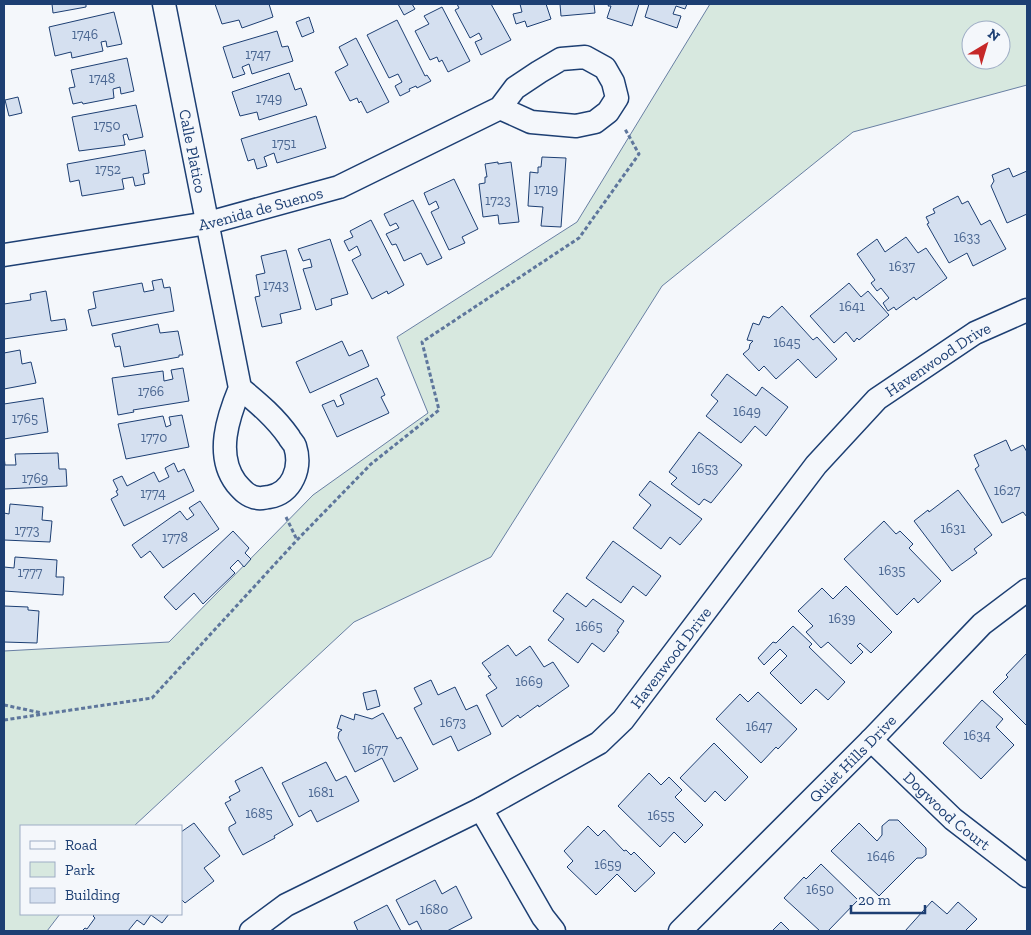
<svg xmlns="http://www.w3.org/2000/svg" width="1031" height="935" font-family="'Zilla Slab',serif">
  <rect width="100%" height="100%" fill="#f4f7fb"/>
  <path fill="#d7e8df" stroke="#687fa3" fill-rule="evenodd" d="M710,4H1027V85L853,132L662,286L491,557L354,622L134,826H21V914H60L47,931H4V651L169,642L313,495L428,413L397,337L577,222ZM971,30H1001V60H971Z"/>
  <path fill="#d5e0f0" stroke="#1d3f73" d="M52,4H86V7L53,13Z
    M215,4H269L273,17L242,28L239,20L222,24Z
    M398,4H412L415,9L404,15Z
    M457,4H491L511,40L481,55L475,42L482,39L479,33L470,38L455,10L459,8Z
    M520,4H546L551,19L527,27L525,21L516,24L513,14L522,12Z
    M560,4H594L595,13L561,16Z
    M609,4H639L632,26L607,18L611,6H608Z
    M649,4H687L685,9L676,6L673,14L681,16L677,28L645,17Z
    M442,7L470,61L448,72L442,60L439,62L437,57L430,60L415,31L429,24L424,16Z
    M114,12L122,44L107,47L106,41L101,42L103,51L72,58L71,52L55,56L49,27Z
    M309,17L314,32L302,37L296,22Z
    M397,20L425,76L427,75L431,81L417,88L416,86L409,89L410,91L400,96L395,86L402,82L398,74L389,78L367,35Z
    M277,31L282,47L288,46L293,61L252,74L249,64L242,67L245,74L233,78L223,47Z
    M356,38L389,102L367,113L361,101L359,103L357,98L350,101L335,72L348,65L339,47Z
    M127,58L134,91L121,94L120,87L113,89L114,98L83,104L82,102L73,104L69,88L75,87L71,70Z
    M289,73L295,90L301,88L307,105L259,120L257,112L240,116L232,92Z
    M18,97L22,113L9,116L5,100Z
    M136,105L143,137L129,140L127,134L123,135L125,145L79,151L72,117Z
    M316,116L326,148L277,163L274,153L264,157L267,166L257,169L254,159L248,161L241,139Z
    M145,150L149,173L143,174L145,184L135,186L133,177L122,179L124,189L82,196L79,180L70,182L67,164Z
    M542,157L566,158L561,227L541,226L543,207L528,206L530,172L538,173V167H541Z
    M498,162V164L511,162L519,222L499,224L498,215L483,217L479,184L485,183V177H487L485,164Z
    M1009,168L1013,177L1027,171V214L1007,223L991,186L994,181L992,175Z
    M454,179L478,229L462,237L465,243L449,250L431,212L439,208L436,201L429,205L424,193Z
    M958,196L962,204L968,201L981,225L990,220L1006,249L973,266L967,253L949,263L927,224L929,223L926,217L935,213L933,209Z
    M413,200L442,258L427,265L421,253L404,261L396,244L392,245L386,234L399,228L396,223L390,226L384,214Z
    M371,220L404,285L388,294L387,291L372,299L352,260L361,255L357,246L349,251L344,241L353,237L350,231Z
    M906,237L918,253L926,248L947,278L916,300L914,297L896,310L894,307L888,311L883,303L889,298L881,288L877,291L871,283L875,280L857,254L877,239L885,252Z
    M330,239L348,294L331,299L332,305L316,310L303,269L312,267L310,259L303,261L298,249Z
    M286,250L301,309L280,314L282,323L262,327L255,297L260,296L256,275L265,273L261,256Z
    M162,279L164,288L170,287L174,311L92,326L88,310L96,308L93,292L142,283L144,292L154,290L152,281Z
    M849,283L861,297L868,291L889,315L859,340L857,338L854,342L846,332L834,343L810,316Z
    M46,291L51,321L65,319L67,330L4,339V304L31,300L30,294Z
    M782,306L813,340L817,337L837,359L816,378L798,359L776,379L764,366L759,371L743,354L749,349L750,344L753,341L747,340L753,323L759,325L763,316L769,318Z
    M158,324L160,333L178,331L183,355H179V357L124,367L120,346L115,347L112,334Z
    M342,341L349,356L362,350L369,366L310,393L296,362Z
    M20,350L22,364L31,362L36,383L4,389V353Z
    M183,368L189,401L133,410L134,412L118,415L112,378L163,371L164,381L173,379L171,370Z
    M727,374L756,396L762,387L788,407L766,436L755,426L741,443L706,416L718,401L711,395Z
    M377,378L385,395L381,397L389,413L337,437L322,405L334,400L337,407L344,404L340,395Z
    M43,398L48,432L4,439V404Z
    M182,415L189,447L126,459L118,424L163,416L166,427L171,425L169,417Z
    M699,432L742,465L711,503L704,499L699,505L671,484L677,478L669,472Z
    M1006,440L1011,451L1023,445L1027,452V517L1023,512L1002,523L975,469L979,466L974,455Z
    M58,453L59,469H66L67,486L4,489V456L5,465H16L15,454Z
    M174,463L178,472L184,469L194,491L124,526L111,499L118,495L116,491L118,490L113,480L122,476L127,486L154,472L159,482L169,477L165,468Z
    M650,481L702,519L680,545L670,537L661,549L633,528L651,505L639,495Z
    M958,490L992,535L974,549L977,553L952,571L914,521L928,510L929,512Z
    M200,501L219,529L163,568L150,551L141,558L132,545L180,511L187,520L194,515L189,508Z
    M10,504L43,507L42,520L52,521L50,542L4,540V513L9,514Z
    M884,521L896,534L900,531L913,544L909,548L941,581L918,603L914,598L897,615L844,559Z
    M233,531L249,548L245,553L251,559L244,567L238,560L230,568L235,573L203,604L194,593L176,610L164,597Z
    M613,541L661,576L646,596L633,586L621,603L586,578Z
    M15,557L57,560L56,577H64L63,595L4,591V567L14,568Z
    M846,586L892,632L871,653L860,643L857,646L863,652L851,664L828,642L821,648L806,632L813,626L798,611L822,588L833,599Z
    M567,593L586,607L593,599L624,621L617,631L619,632L604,652L592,643L578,663L548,640L564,619L553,611Z
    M4,606L28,607V610L39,611L37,643L4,642Z
    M793,626L812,644L809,647L845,682L828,700L816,689L801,704L770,673L787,656L780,649L764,665L758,658L773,642L776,643Z
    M508,645L516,656L530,646L544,667L553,662L569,686L539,707L538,705L520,718L518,715L502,727L486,695L497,688L488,676L491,675L482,663Z
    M1027,653V726L993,692L1008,677L1006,675Z
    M431,680L438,695L455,687L466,710L477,705L491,734L458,751L451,736L433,745L414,708L422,704L414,688Z
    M376,690L380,706L367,710L363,693Z
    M758,692L797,729L778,749L776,747L761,763L716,719L740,694L748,702Z
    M982,700L1003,719L996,727L1014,745L981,779L943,743Z
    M383,713L397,739L401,737L418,769L394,782L382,758L355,772L338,738L339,732L342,730L337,728L341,715L354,720L355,714L372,719Z
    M714,743L748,777L725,801L715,791L705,802L680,778Z
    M326,762L336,781L346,776L359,801L317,822L311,810L299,817L282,783Z
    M262,767L293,825L274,836L275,838L243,855L229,830V827L236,823L225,803L231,800L229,797L240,791L235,781Z
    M649,773L661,785L669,777L682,790L675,797L703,825L685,843L674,832L660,847L618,806Z
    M889,820H898L926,848V855L922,858H917L879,896L831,851L859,823L877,841L882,835V826Z
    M194,823L220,856L204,868L214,881L185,903L181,899V832Z
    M588,826L598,836L604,830L624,851L626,850L631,855L634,852L655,873L635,892L617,874L596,895L567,867L573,861L564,851Z
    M821,864L858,900L828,931H820L784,898L804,877L806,879Z
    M435,880L442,894L456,886L472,918L447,931H422L417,921L409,925L396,900Z
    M932,901L947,914L958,902L977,919L965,931H905Z
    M387,905L401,931H358L354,922Z
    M95,914H169L162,923L151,915L144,925L137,920L128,931H82L85,928L87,929L95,918L93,916Z
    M781,922L790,931H772Z"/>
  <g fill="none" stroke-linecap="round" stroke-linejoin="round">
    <defs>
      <g id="street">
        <path id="s1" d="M164,4L240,388C228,417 215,455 236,483C242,490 248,497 258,498C261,499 266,497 269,497C292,493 302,468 295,446C294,443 290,440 289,437C275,417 258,403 240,388"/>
        <path id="s2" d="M4,255L208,223L339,187L500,108L515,88L539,72L561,59L585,57L605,68L613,82L617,98L608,112L595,122L576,126L531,122L500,108"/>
        <path id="s3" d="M871,740L953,819L1027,876"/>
        <path d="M481,809L543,917L554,931"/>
        <path id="s4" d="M251,931L286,905L481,809L599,743L623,720L816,465L877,399L975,333L1027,310"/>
        <path id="s5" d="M680,931L871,740L982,624L1027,590"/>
      </g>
    </defs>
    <use href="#street" stroke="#1d3f73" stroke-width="25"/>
    <path stroke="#5e769c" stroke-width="3" stroke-dasharray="4 2.5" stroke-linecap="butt" d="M286,517L297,540
      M4,705L42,713
      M4,720L152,698L297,540L371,464L439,410L422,342L579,238L639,154L625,129"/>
    <use href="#street" stroke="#f4f7fb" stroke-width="22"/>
  </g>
  <g text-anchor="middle" stroke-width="4" stroke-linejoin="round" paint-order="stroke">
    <g font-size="14" fill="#4b6792">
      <text x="85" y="39">1746</text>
      <text x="258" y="59">1747</text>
      <text x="102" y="83">1748</text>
      <text x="269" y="103">1749</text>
      <text x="107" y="130">1750</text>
      <text x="284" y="148">1751</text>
      <text x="108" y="174">1752</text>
      <text x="546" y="194">1719</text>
      <text x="498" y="205">1723</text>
      <text x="967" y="242">1633</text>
      <text x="902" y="271">1637</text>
      <text x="276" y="290">1743</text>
      <text x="852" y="311">1641</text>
      <text x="787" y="347">1645</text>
      <text x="151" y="396">1766</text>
      <text x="747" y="416">1649</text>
      <text x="25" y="423">1765</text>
      <text x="154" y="442">1770</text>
      <text x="705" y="473">1653</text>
      <text x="35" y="483">1769</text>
      <text x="1007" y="495">1627</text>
      <text x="153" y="498">1774</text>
      <text x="953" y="533">1631</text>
      <text x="27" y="535">1773</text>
      <text x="175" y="542">1778</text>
      <text x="892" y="575">1635</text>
      <text x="30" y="577">1777</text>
      <text x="842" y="623">1639</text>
      <text x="589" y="631">1665</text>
      <text x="529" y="686">1669</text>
      <text x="453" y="727">1673</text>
      <text x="759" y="731">1647</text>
      <text x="977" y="740">1634</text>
      <text x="375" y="754">1677</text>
      <text x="321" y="797">1681</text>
      <text x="259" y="818">1685</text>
      <text x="661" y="820">1655</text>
      <text x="881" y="861">1646</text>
      <text x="608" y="869">1659</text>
      <text x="820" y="894">1650</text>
      <text x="434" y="914">1680</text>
    </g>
    <g font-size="16" fill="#1d3f73" stroke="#f4f7fb">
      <text dy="6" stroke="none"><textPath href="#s1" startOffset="150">Calle Platico</textPath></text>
      <text dy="6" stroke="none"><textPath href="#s2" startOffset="261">Avenida de Suenos</textPath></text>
      <text dy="6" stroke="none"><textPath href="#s4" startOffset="912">Havenwood Drive</textPath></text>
      <text dy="6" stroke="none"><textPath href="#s4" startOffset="508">Havenwood Drive</textPath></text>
      <text dy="6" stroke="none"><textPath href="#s5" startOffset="244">Quiet Hills Drive</textPath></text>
      <text dy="6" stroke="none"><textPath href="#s3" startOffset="104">Dogwood Court</textPath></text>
    </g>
  </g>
  <rect width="1031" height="935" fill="none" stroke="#1d3f73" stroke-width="10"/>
  <rect x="20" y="825" width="162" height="90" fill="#f4f7fb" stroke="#9eadc5"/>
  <rect x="30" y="841" width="25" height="8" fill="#f4f7fb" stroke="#9eadc5"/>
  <text x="65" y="850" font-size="15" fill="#1d3f73">Road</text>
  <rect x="30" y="862" width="25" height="15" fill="#d7e8df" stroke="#9eadc5"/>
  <text x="65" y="875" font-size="15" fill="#1d3f73">Park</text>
  <rect x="30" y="888" width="25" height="15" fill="#d5e0f0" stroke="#9eadc5"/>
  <text x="65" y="900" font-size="15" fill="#1d3f73">Building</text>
  <g transform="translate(986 45) rotate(38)"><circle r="24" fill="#f4f7fb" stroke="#9eadc5"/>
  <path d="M0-4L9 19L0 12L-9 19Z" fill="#c62828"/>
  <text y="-8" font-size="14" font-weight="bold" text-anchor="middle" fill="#1d3f73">N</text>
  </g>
  <path d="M851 905v8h74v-8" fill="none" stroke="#1d3f73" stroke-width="2.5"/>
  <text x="858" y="905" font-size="15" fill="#1d3f73" stroke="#f4f7fb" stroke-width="4" paint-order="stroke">20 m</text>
</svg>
